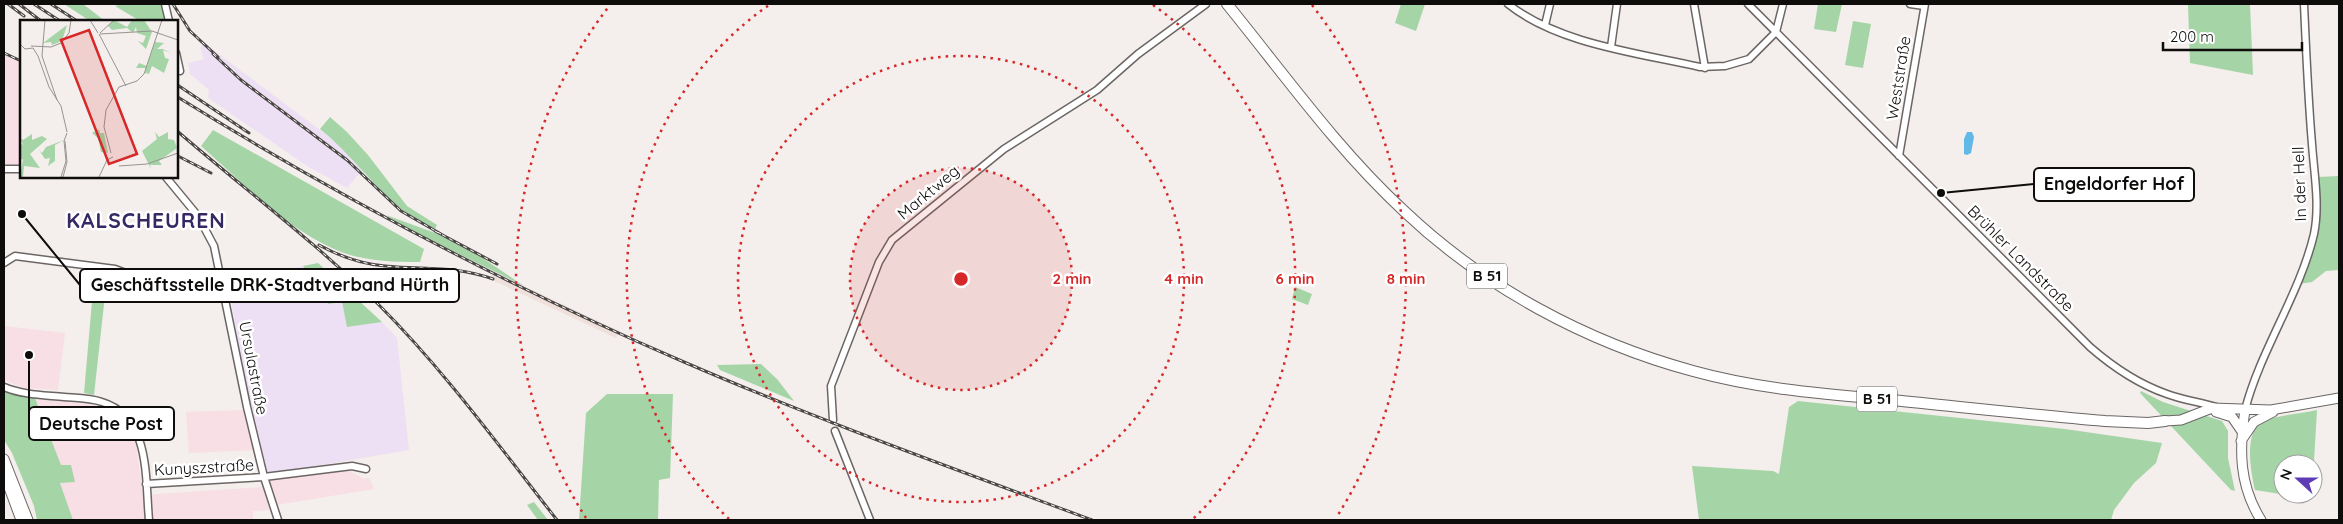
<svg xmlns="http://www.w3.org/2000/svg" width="2343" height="524" font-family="Quicksand,sans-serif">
  <rect width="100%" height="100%" fill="#f4eeec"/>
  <path fill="#f8dee5" d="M4,55L21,63V165L4,164Z
    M4,326L65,333L58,390L24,388L4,380Z
    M35,398L95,405L119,416L135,438L143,495L263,487L270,510L253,511V520H73L60,483L61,465Z
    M244,410L254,450L189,453L186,412Z
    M348,470L364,479L369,478L374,489L276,505L269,482L272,478Z"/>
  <path fill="#eee0f4" d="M204,43L336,142L362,170L347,188L307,166L208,98L209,90L190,74L188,63L204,59L200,48Z
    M303,266L328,304L342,302L347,327L382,322L397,338L409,450L270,474L265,471L247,396L228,282Z"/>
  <path fill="#efe0db" d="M494,272L619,331L616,338L490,279Z"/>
  <path fill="#a5d5a7" d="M64,4H83L105,21H90Z
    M122,4H162L165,21H140L115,6Z
    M1401,4H1425L1416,31L1395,23Z
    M1818,4H1842L1836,32L1814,29Z
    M2188,4H2250L2253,75L2190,63Z
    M1853,21L1871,24L1863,68L1845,65Z
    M330,117L347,132L368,155L407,206L437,225L435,229C424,223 411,217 401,209C372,185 350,153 320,129Z
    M213,130L424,249L420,262C391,262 360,261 334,249C283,226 242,182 201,146Z
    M2339,176V270L2326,271L2312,282L2299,284L2316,239L2320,214L2318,177Z
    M386,215L438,234L481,257L524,286L408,229Z
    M318,263L382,322L347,327L342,302L328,304L303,266Z
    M95,267L112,271L106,286L94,395L84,393Z
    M1295,287L1312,294L1308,305L1292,299Z
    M761,364L777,379L794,401L720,370L717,365Z
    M4,391L35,398L61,465H71L75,482L60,483L73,520H37L34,506L12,453L4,440Z
    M2141,391L2163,402L2222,421L2228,431V458L2235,491L2231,490L2140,393Z
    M607,394H673L670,478L659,480L658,520H579L586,413Z
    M1798,401L2065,429L2162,443L2156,463L2134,483L2114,510L2111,520H1699L1692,466L1773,471L1779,474L1789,407Z
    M2317,410L2313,478V464H2283V494H2312V499L2255,490C2251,473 2243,431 2263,421C2277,415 2301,414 2317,410Z
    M534,502L548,520H538L527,505Z"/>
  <path fill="#61b9e8" d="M1967,132H1972L1974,137L1971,153L1967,155L1964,154V139Z"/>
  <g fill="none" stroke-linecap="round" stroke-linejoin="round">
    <defs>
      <path id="minor" d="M165,4L169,21
        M1508,4C1558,44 1639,53 1700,67L1725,66L1749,59L1776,32L1783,4
        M1694,4L1705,68
        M1748,4L2090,347C2113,367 2138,384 2167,394C2183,400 2200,402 2216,407
        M1910,4L1924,6
        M1545,25L1550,4
        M1611,47L1617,4
        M176,53L180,71
        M1899,156L1925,4
        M4,169H21
        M165,176L198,216L214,246L247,407L264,477L278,520
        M4,263L15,256L115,269L147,281L224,288
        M4,387C23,395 44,395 64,397C76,398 90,398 102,402C151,417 145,478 149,520
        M2245,410C2260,351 2300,294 2314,234C2320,205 2314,173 2312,144C2308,97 2306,50 2304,4
        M833,420L831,386L879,262L892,240L1004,149L1097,90L1138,54L1206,4
        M835,431L870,520
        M146,484L264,477L352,466L366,469"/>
      <path id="major" d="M2245,410C2239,450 2239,485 2261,520
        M2216,412L2232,417L2241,430
        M2165,421L2181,420L2212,408L2271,410L2339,398
        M2241,441L2254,422L2273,412
        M4,459L28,520
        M4,474L21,520"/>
      <path id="highway" d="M1227,4C1284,74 1337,149 1404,211C1484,287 1586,342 1693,371C1758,389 1824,394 1891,400C1962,407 2034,415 2105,421L2148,423L2165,421"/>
    </defs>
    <use href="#minor" stroke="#6b6664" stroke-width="9"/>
    <use href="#major" stroke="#6b6664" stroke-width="11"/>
    <use href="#highway" stroke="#6b6664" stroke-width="12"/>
    <use href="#minor" stroke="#fff" stroke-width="6"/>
    <use href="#major" stroke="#fff" stroke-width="9"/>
    <use href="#highway" stroke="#fff" stroke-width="10"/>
    <defs>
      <path id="rail" d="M8,4L24,16
        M19,4L41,21
        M34,4L60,21
        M51,4L77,21
        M173,4L190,31L218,57
        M4,53L21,61
        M213,54L241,80L347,160L401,211L441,234
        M176,84L249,133
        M176,96C339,197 508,286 684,362C818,420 955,469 1092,520
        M176,130C243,188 315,242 378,304C444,370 499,446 557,520
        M176,155L211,173
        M435,231L497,264
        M319,245C339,256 362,264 385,266C425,270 454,265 493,279"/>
    </defs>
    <use href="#rail" stroke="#4a4745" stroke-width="3"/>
    <use href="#rail" stroke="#fff" stroke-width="1" stroke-dasharray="4" stroke-linecap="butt"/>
  </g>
  <circle cx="961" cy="279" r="111" fill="#d62828" fill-opacity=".12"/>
  <g fill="none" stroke="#d62828" stroke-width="2.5" stroke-dasharray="2.5 5">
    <circle cx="961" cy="279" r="111"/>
    <circle cx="961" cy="279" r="223"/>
    <path d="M729 519A334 334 0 0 1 769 5M1153 5A334 334 0 0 1 1193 519"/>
    <path d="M586 518A445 445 0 0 1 610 5M1312 5A445 445 0 0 1 1336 518"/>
  </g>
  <g text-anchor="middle" stroke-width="5" stroke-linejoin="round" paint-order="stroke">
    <g fill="#fff" stroke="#575655" stroke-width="1">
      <rect x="1467" y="263.5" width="40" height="25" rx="4"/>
      <rect x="1857" y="386.5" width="40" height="25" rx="4"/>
    </g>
    <g font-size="15" font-weight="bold" fill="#0f0d0c">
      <text x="1487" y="281">B 51</text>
      <text x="1877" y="404">B 51</text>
    </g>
    <g font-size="16" fill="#0f0d0c" stroke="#fff">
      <text transform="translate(1898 78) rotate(-81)" y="6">Weststraße</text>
      <text transform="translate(2299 184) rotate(-92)" y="6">In der Hell</text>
      <text transform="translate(928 192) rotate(-40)" y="6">Marktweg</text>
      <text transform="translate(2021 258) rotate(45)" y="6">Brühler Landstraße</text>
      <text transform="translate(254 368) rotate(79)" y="6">Ursulastraße</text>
      <text transform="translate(204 467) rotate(-3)" y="6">Kunyszstraße</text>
    </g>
    <g font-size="21" font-weight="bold" letter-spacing="1" fill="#362863" stroke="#fff">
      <text x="146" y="228">KALSCHEUREN</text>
    </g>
  </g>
  <g transform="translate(20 20)">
    <rect width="158" height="158" fill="#f4eeec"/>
    <path d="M94,0L107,7L112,0H124L132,12L126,29L118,21L123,23L126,16L117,13L116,7L113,13L107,8L92,10L88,6ZM47,5L42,21L32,25L31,22L23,23ZM135,22L144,23L137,29H143L151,33L143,30L145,38L149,39L144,53L132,46L129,54L125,53L126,48H116L119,43L127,46ZM79,109L80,113H84L88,133L81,132L78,118L72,113ZM135,112L139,117L148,112V119L154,120L157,128L139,141L142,145H130L131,149L122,131L137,119ZM12,114V120L22,116L27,119L10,134L20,148L4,146L3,157H0L3,139L0,140V123L3,125L0,118L3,120ZM44,120L35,125V141L28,146L30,138L25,139L19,130L22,133L26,127Z" fill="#a5d5a7"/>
    <path fill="none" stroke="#989492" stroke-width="1" d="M25,0L22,36L37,80M70,0L78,13M80,13L94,0M79,14L106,66M80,14L132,11L158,20M0,24L5,29L13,28L18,36L29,67L41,86L47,112M11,26L31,27L41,23L49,13L51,0M117,61L124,54L142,0M91,133L84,107L86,90L99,67L117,61M99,146L127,144L158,133M41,157L46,141L44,121L47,113M43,157L47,142L45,121M79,157L87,140L93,137"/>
    <path fill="#d62828" fill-opacity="0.15" stroke="#d62828" stroke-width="2.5" d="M69,10L117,134L89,144L41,20Z"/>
    <rect width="158" height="158" fill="none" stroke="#0f0d0c" stroke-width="2.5"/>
  </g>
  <circle cx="961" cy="279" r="8" fill="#d62828" stroke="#fff" stroke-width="2.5"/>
  <g font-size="15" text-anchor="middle" font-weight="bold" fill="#d62828" stroke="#fff" stroke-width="5" stroke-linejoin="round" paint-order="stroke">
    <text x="1072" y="284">2 min</text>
    <text x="1184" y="284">4 min</text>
    <text x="1295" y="284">6 min</text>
    <text x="1406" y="284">8 min</text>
  </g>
  <path fill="none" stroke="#0f0d0c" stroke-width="2" d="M1941 193L2034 184M22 214L80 285M29 355L29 424"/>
  <g fill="#0f0d0c" stroke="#fff" stroke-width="2">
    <circle cx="1941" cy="193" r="5"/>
    <circle cx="22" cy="214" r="5"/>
    <circle cx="29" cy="355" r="5"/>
  </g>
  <g fill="#fff" stroke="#0f0d0c" stroke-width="2">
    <rect x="2034" y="168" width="160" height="33" rx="5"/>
    <rect x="80" y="269" width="379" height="33" rx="5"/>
    <rect x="29" y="407" width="145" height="33" rx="5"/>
  </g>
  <g font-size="18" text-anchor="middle" font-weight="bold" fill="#0f0d0c">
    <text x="2114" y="190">Engeldorfer Hof</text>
    <text x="270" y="291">Geschäftsstelle DRK-Stadtverband Hürth</text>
    <text x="101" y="430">Deutsche Post</text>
  </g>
  <rect width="2343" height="524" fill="none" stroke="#0f0d0c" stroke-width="10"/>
  <g transform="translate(2298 479) rotate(291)"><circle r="24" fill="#ffffff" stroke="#9f9e9e"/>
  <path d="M0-4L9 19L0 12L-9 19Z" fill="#5f3cb5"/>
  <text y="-8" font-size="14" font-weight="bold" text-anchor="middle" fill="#0f0d0c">N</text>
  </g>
  <path d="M2163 42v8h139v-8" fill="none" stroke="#0f0d0c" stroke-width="2.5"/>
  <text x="2170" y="42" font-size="15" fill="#0f0d0c" stroke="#ffffff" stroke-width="4" paint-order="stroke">200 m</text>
</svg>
